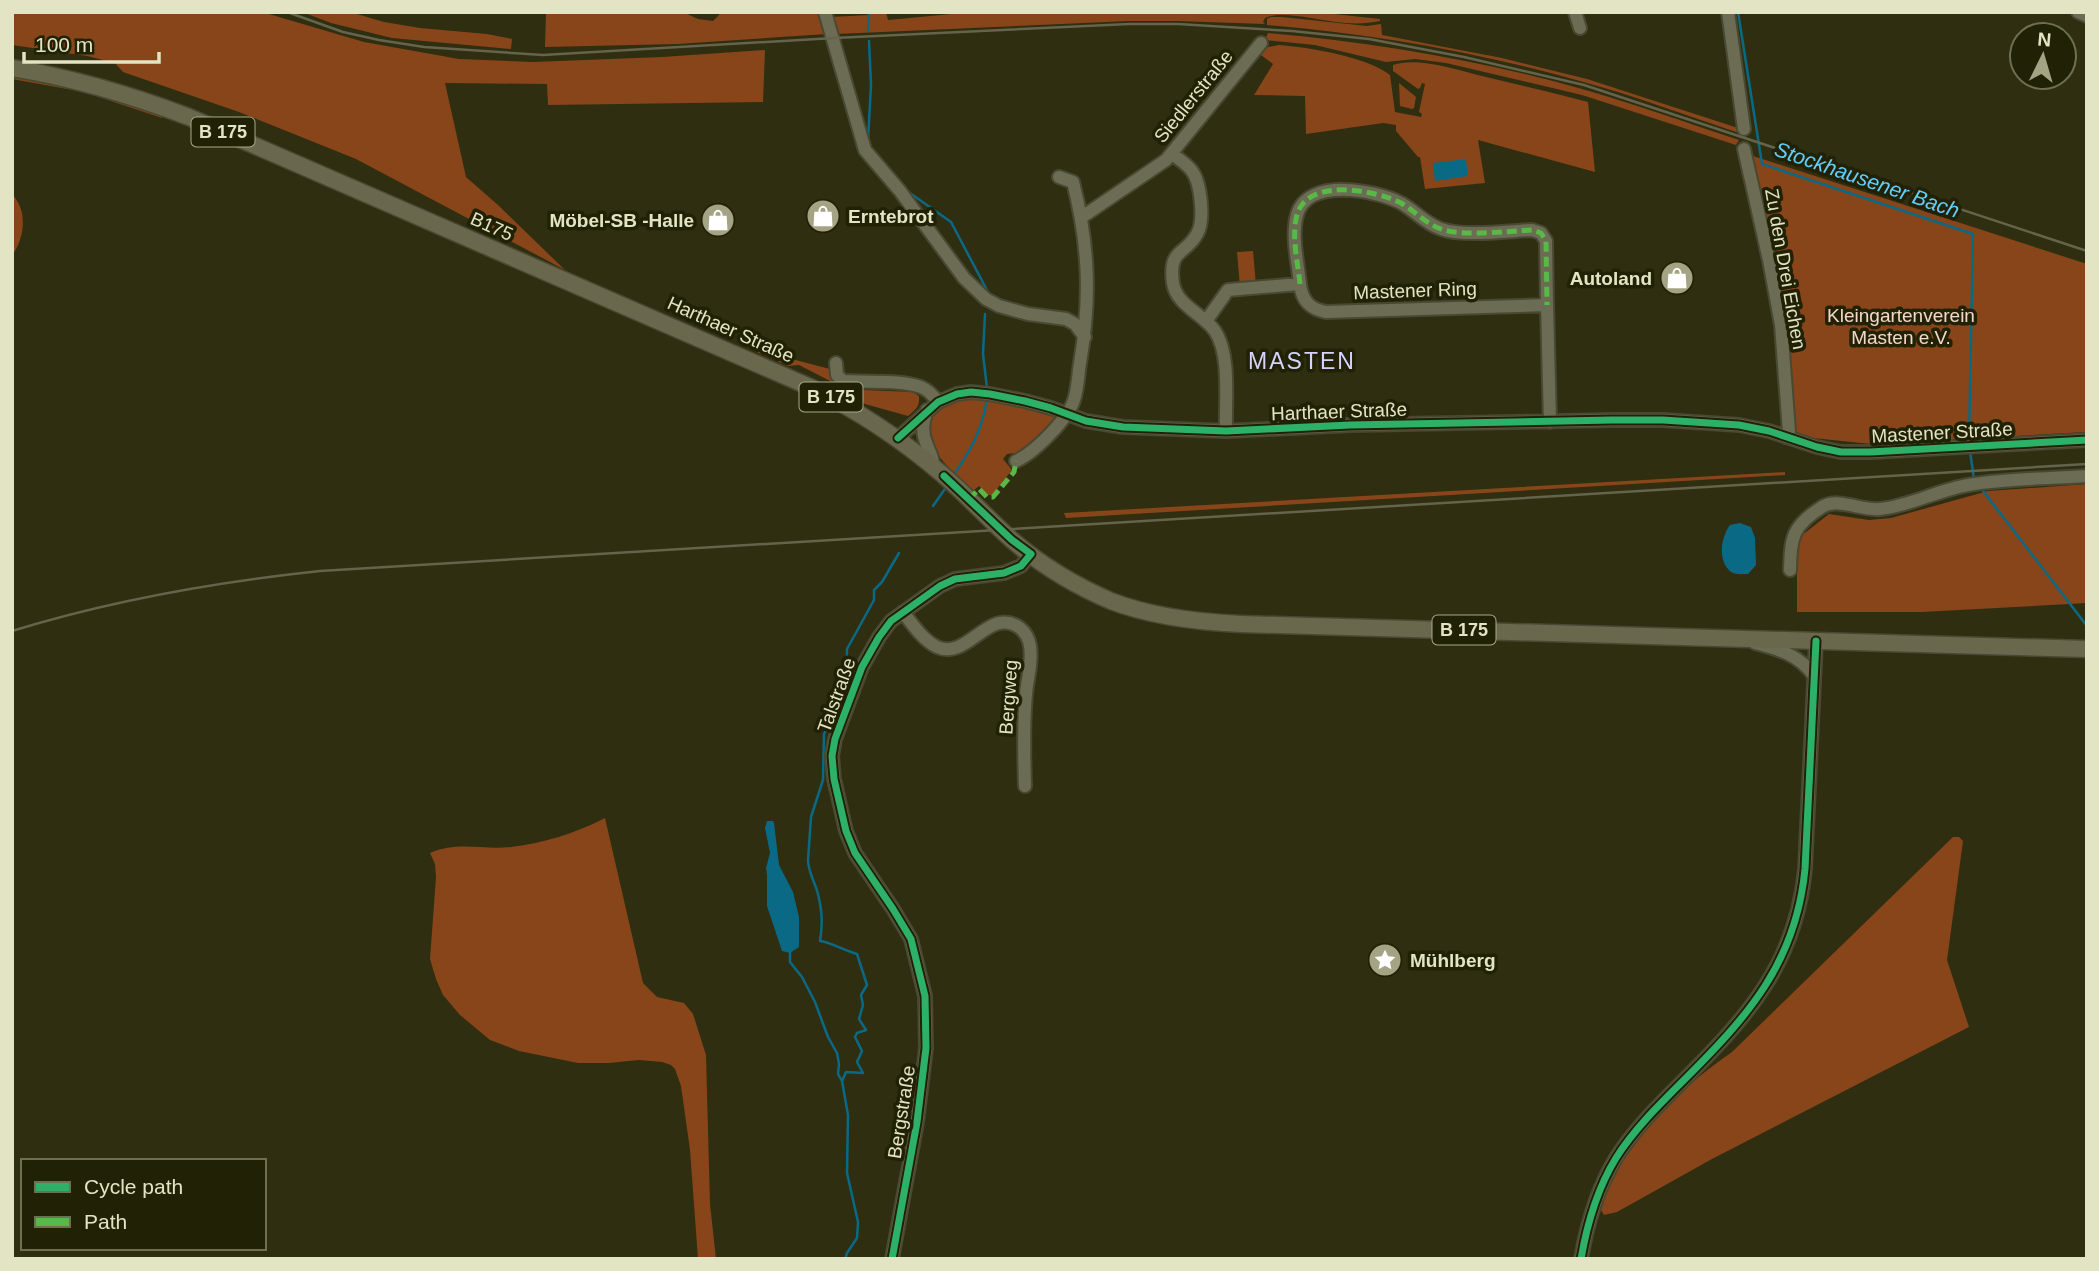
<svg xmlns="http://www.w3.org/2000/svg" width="2099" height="1271" font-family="Arial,sans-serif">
  <rect width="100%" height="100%" fill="#2f2e11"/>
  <path fill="#884519" d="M12,12H262L364,42L459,59L533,62L662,57L765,50L763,102L548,105L547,84L445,83L466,177L498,205L565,270L356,159L239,112L123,72L115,63L87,56L12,45Z
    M302,12H350L384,22L420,28L487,34L512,39L511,49L392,38L331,23Z
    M546,12H683L698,19L713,21L719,15L720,12H820L827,34L678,44L545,47Z
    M871,12H886L888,20L973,12H1316L1380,19V21C1366,24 1351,24 1336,22C1318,20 1281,10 1265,18L1263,22L1265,24L1177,21H1129L837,34L831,17L869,15Z
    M1271,17H1282L1367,26L1381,24L1382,35L1502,58L1587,79L1738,128L1739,133C1688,116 1638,97 1587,83C1483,53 1375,34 1267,25V19Z
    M1268,33C1374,42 1479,60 1582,89C1635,104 1687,123 1739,140L1736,145L1582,95L1446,63L1415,59L1386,62L1315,45L1265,40Z
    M1279,45C1308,47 1368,57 1390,75L1395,112L1421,117L1422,114L1419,112L1425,84L1422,83L1420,88L1418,89L1393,71V65C1419,56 1460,71 1486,77C1520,85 1554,93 1588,102L1595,172L1478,140L1485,183L1425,189L1420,157H1418L1396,131V125L1383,123L1306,134L1305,96L1254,95L1273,64L1257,52L1263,48Z
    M12,74L41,78L162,113V118L84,92L12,79Z
    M1399,83L1416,97L1414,108L1412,109L1400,106Z
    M1747,154L2087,264V432L1871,444L1813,438L1795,434L1783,323Z
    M12,194C28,211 25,237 12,256Z
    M1253,251L1256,285L1240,287L1237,252Z
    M746,347L830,369V377L836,384L799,365L788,366Z
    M840,389L913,392L919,396C920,407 915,410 908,416L865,404Z
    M966,397L999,401L1058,418L1026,452L1007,454L1003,459L1012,470L992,495H988L979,486L973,491C955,473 931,456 929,430C929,423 929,415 935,410C942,403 957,400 966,397Z
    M1785,472V475L1066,518L1064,513Z
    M2087,484V603L1922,612H1797V539L1829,514L1869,520L1891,518L1988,491Z
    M605,818L643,983L657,997L684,1003L693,1014L706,1055L710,1204L716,1259H698L690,1150L681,1086L675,1069L671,1065L662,1062L639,1060L609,1063H578L519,1051L490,1040L460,1015L443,995L436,979L430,959L436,877L435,864L430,853C457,841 482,850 511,847C544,843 576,833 605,818Z
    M1953,837H1959L1963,841L1947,960L1969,1027L1712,1159L1617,1212L1604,1215L1601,1210C1615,1147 1680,1088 1732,1052Z"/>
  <path fill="#0a6a86" d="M1466,159L1468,176L1435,181L1433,163Z
    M1740,523L1751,527L1755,538L1756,565L1748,574C1742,574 1736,575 1731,572C1717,561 1721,537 1730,525Z
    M767,821H773L774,823L779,865L793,892L799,917V947L790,953L782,951L767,906V875L766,868L770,853L765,828Z"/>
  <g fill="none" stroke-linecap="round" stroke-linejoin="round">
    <path stroke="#0a6a86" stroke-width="2.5" d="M1738,12L1762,164L1973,234L1969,441
      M868,31L869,12
      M868,140L871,85L869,41
      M907,191L951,222L988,292
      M985,314L983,354L987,388
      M1970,451L1974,479
      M952,477C970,452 983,429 987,398
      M1980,487L2087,626
      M933,506L947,486
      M790,953V962L802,977L815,1002L828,1037L837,1053L839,1064L838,1074L842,1081
      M845,1259L847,1253L857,1238L858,1222L847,1173L848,1115L842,1081L846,1072L863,1073L857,1062L862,1051L855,1037L857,1033L866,1030L859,1019L863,1005L861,995L867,985L857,954C843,950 833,943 820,941C823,923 822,911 818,894C815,882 808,872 808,860L811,817L823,780L824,734L846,693L847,649L874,600V590L882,582L899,553"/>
    <defs>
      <path id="minor" d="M825,12L865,150L900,191L964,278L986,299L999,306L1028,314L1066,319L1075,324L1085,337
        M1575,12L1580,28
        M1728,12L1744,129
        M2078,12L2087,16
        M1744,149L1769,260L1781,325L1789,431L1786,437
        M1172,153C1179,160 1187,164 1192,171C1201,183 1205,221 1197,234C1186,255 1168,248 1173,283C1176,305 1203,314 1215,331C1231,355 1225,402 1226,431
        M1082,217L1166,160L1261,43
        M1300,284C1298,263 1291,236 1297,215C1307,177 1376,190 1401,203C1415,211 1426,224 1441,229C1463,237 1508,231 1532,230L1541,233L1546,241L1547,305
        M1206,321L1228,290L1300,284C1302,301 1310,309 1326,312L1547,305L1550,422
        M836,363L837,375L843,381C865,382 901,380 921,387C928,390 933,395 938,402
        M927,410C923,422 921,432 927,445C930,454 933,456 933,466
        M898,438L938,402L957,394L971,392L990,394L1025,401L1051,408L1086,421L1123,427L1226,431L1350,425L1612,420H1663L1739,425L1769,431L1817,447L1841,452H1870L2087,440
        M1016,461C1034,453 1068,419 1074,400C1078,388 1078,375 1080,363C1091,299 1089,245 1073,182L1059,177
        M1790,570C1791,537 1792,526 1822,507C1839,497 1861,511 1880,509C1910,506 1938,490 1968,485C2007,478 2048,479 2087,476
        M903,612C912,624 923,640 937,647C968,661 989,605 1020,628C1026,633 1029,639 1030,646C1033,662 1027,679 1026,694C1023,724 1024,755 1025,786
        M1755,643C1778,649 1800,655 1814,676
        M892,1259L917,1122L926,1048L925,996L911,939L893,909L855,853L846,831L834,779L832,756L835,739L862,667L879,637L891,621L940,586L955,579L1004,573L1021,566L1031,554
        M1581,1259C1587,1224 1597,1189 1616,1158C1635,1128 1661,1103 1686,1078C1749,1015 1796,962 1805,869L1816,641"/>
      <path id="major" d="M12,68C74,78 131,95 189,117L810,387C859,411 901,439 942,474C967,495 988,519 1012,540C1041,565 1076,586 1111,601C1152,617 1197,622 1241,624L2087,649"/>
    </defs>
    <use href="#minor" stroke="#494832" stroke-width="16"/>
    <use href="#major" stroke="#494832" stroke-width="19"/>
    <use href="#minor" stroke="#6c6b53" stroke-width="12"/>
    <use href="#major" stroke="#69684c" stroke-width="16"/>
    <path stroke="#64644c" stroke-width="2.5" d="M287,12L343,32L379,40L424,47L543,55L834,38L1129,24H1178L1292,31L1369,39L1464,57L1584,85L2087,251
      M12,631C113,600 216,582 320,571L2087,464"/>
    <path stroke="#58b947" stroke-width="5" stroke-dasharray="10 5" stroke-linecap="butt" d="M1300,284C1298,263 1291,236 1297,215C1307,177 1376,190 1401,203C1415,211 1426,224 1441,229C1463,237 1508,231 1532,230L1541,233L1546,241L1547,305
      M969,499L979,489L987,497H993L1014,472L1016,461"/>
    <defs>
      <path id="cycleway" d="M898,438L938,402L957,394L971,392L990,394L1025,401L1051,408L1086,421L1123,427L1226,431L1350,425L1612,420H1663L1739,425L1769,431L1817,447L1841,452H1870L2087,440
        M892,1259L917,1122L926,1048L925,996L911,939L893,909L855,853L846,831L834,779L832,756L835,739L862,667L879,637L891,621L940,586L955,579L1004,573L1021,566L1031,554L1012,540L944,476
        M1581,1259C1587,1224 1597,1189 1616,1158C1635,1128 1661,1103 1686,1078C1749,1015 1796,962 1805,869L1816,641"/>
    </defs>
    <use href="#cycleway" stroke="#212105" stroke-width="11"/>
    <use href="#cycleway" stroke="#2db169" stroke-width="7"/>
  </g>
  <defs>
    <symbol id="shop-disc" viewBox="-11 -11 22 22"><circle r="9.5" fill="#a4a485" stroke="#212105"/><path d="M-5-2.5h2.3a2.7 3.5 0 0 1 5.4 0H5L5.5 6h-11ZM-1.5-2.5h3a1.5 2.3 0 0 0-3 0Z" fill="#fff"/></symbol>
    <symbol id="sight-disc" viewBox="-11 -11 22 22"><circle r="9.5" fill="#a4a485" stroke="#212105"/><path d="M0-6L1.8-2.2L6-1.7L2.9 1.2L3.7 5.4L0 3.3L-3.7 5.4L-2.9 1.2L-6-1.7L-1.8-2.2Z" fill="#fff"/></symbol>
  </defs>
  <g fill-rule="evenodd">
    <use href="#shop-disc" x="804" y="197" width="38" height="38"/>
    <use href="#shop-disc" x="699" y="201" width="38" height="38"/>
    <use href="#shop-disc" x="1658" y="259" width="38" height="38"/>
    <use href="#sight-disc" x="1366" y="941" width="38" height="38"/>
  </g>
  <g text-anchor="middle" stroke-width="7" stroke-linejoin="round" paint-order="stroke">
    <g fill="#212105" stroke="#a9aa8a" stroke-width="2">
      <rect x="191.5" y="117.5" width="63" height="29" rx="5"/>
      <rect x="799.5" y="382.5" width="63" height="29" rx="5"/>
      <rect x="1432.5" y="615.5" width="63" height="29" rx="5"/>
    </g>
    <g font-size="18" font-weight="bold" fill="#e3e4c3">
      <text x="223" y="138">B 175</text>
      <text x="831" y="403">B 175</text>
      <text x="1464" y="636">B 175</text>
    </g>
    <g font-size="19" fill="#e3e4c3" stroke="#212105">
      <text transform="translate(1193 96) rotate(-51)" y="7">Siedlerstraße</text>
      <text transform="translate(492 226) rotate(24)" y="7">B175</text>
      <text transform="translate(1786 269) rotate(80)" y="7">Zu den Drei Eichen</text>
      <text transform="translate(1415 290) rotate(-2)" y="7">Mastener Ring</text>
      <text transform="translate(731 329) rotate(24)" y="7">Harthaer Straße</text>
      <text transform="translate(1339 411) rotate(-2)" y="7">Harthaer Straße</text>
      <text transform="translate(1942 432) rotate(-3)" y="7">Mastener Straße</text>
      <text transform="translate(836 695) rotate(-70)" y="7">Talstraße</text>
      <text transform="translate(1008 697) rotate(-86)" y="7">Bergweg</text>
      <text transform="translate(901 1112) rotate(-81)" y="7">Bergstraße</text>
    </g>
    <g font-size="19" font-weight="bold" fill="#e3e4c3" stroke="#212105" text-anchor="start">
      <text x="848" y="223">Erntebrot</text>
      <text x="694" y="227" text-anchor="end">Möbel-SB -Halle</text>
      <text x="1652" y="285" text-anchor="end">Autoland</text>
      <text x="1410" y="967">Mühlberg</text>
    </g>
    <g font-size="19" fill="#f4d7c8" stroke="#212105">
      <text x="1901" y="322">Kleingartenverein<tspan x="1901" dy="22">Masten e.V.</tspan></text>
    </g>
    <g font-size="21" font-style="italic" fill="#64cefa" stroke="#212105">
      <text transform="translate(1867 180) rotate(19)" y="7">Stockhausener Bach</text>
    </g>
    <g font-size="23" letter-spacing="2" fill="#d5d2fd" stroke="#212105">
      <text x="1302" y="369">MASTEN</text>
    </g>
  </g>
  <rect width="2099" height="1271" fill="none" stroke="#e3e4c3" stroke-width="28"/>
  <rect x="21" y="1159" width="245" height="91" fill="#212105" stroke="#6f6f51" stroke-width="2"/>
  <rect x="35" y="1182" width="35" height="10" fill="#2db169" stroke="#6f6f51" stroke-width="2"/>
  <text x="84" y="1194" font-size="21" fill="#e3e4c3">Cycle path</text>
  <rect x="35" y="1217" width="35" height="10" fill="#58b947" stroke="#6f6f51" stroke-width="2"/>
  <text x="84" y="1229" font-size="21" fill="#e3e4c3">Path</text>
  <g transform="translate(2043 56) rotate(5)"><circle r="33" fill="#212105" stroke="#6f6f51" stroke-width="2"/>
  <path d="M0-5L12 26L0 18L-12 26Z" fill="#a4a485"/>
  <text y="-10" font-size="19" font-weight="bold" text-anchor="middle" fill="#e3e4c3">N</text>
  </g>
  <path d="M24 52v10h135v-10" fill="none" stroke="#e3e4c3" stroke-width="3.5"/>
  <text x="35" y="52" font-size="21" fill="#e3e4c3" stroke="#212105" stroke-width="5" paint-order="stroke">100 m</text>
</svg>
